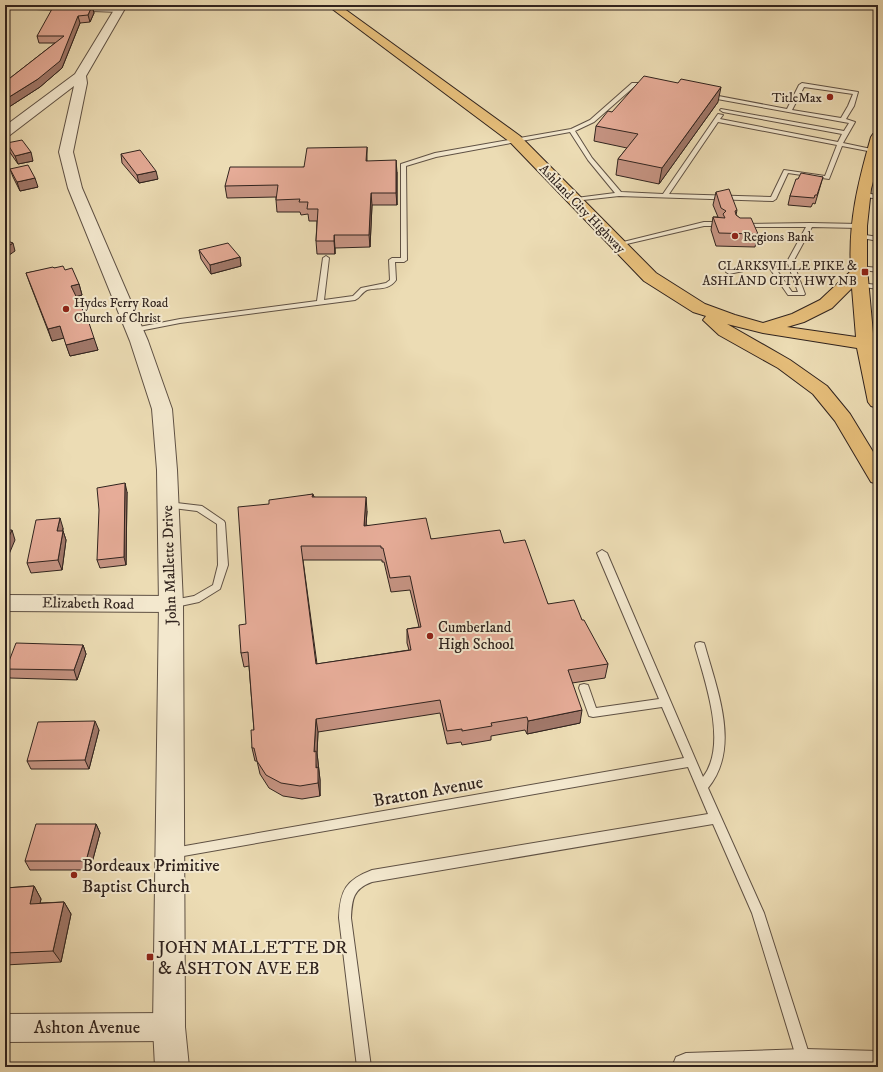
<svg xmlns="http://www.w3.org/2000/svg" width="883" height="1072" font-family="'IM FELL DW Pica',serif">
  <rect width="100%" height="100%" fill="#ecdcb4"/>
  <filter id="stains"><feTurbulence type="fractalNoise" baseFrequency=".005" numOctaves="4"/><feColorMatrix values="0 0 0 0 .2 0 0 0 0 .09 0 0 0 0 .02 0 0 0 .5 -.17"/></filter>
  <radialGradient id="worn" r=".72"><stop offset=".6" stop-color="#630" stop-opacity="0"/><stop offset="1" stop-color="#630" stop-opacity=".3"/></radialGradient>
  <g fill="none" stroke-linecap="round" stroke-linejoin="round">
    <defs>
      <path id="service" d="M632,83H650L653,85L650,87L635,86L594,122L575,131L592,158L621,192L663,194L718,114L723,115L720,119L838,142L842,134L723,112L720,110L721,109L844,131L849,123L706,97L705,96L708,94L787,109L799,85L802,83L858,92L854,106L846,119L855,122L843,143L876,150L873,152L842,146L829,179L788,173L776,199L773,201L619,196L574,201L573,200L576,198L615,193L588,160L570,132L436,157L406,166L407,260L404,262H395L396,280C388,291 379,287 367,290C362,292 360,298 355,300L180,323L134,332L130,330L134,328L180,319L317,301L323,258L326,256L329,258L324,300L353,296L361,288L386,283L390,280L389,260L392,258H401V164L435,153L571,129L590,120ZM804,87L853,94L848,106L841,118L792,110ZM718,122L837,145L825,176L784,170L771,197L669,194Z
        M866,175L878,177V181L864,178L863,177Z
        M863,193L878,195V199L861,196L860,195Z
        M704,222H719L722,224L719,226H704L618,246L615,244Z
        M810,223L859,224L862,226L859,228L812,227L793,262L805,294L804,295H788L768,266L729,274L726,272L729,270L770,262L788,260L806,227H743L741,226V224ZM788,264L798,292H792L774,266Z
        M859,234L878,237V241L857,237L856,236Z
        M859,266L878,268V272L857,269L856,268Z
        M859,283L878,285V289L857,286V284Z
        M168,502L202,506L224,521L225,523L228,565L220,589L199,602L171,608L168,607L166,604L168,601L194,596L213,585L218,565L217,524L197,511L165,507L164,505L165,503Z
        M602,550L607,553L703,777C728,745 705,681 695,646L696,643L700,642L704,643L705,646C717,690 741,748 708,788L764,913L811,1060L809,1065L804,1067L799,1065L797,1060L752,913L713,824L372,882C353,889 352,899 351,918L371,1067H357L339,918C340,890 346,880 372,870L708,814L688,767L172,858L168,857L166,853L168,849L684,758L662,707L593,717L589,716L588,713L579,688L580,685L584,684L588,685L596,708L659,699L597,553Z"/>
      <path id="minor" d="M5,5L120,6L125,9L120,12L8,8L5,7Z
        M865,339L878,340V350L860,347L857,344L860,341Z
        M5,595L171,596L178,599L181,604L178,609L171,612L5,611Z
        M169,1013L179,1017L183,1027L179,1037L169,1041L5,1042V1014Z
        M805,1049L878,1051V1067H672L676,1057L686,1053Z"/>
      <path id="tertiary" d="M117,5H127L86,76L87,83L73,152L82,188L148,341L172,409L177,470L183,604L185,1027L189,1067H155L153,1027L159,604L157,470L152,409L130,341L68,188L59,152L74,86L10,135L5,136V126L75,74Z"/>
      <path id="primary" d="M327,5H339L520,136L656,273L705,304L735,315L763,323L792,314L820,300L851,271C848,222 858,183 871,137L873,134L878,133V163L871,189L867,226V268L874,344L878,361V408L871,406L868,402L857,348L763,333L727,324L790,360L827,386L850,414L878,460V484L871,482L835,421L813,394L778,368L719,335L703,320L706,316L693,312L644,281L510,142ZM852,288L856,337L787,327L804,322L832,308Z"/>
    </defs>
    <use href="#service" stroke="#5f5144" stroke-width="2"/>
    <use href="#minor" stroke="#5f5144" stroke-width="2"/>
    <use href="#tertiary" stroke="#5f5144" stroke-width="2"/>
    <use href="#primary" stroke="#30231e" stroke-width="2"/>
    <use href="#service" fill="#f3e8ce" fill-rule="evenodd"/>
    <use href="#minor" fill="#f3e8ce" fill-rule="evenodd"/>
    <use href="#tertiary" fill="#f3e8ce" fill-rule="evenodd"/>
    <use href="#primary" fill="#e6be7a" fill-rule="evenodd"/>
  </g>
  <path fill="#c69483" stroke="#30231e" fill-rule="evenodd" d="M92,6L94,13L90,22L80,23L62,68L40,87L9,107H5V82L55,43H39L37,36Z
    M718,102L659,184L616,175L618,159L627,148L594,141L596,126L612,112Z
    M7,143L33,161L18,164L9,151Z
    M121,154L158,179L139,183L122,163Z
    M367,161L397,172V205H372L370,247L335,248V254H317L316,241L317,221H309L308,214L301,215L300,212H277L276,200V197L227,198L225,186L304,167Z
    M10,169L38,187L20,191L13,177Z
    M823,177L815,204L813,203L811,207L788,205L790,196L798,179Z
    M716,192L737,210L736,215L758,234L755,247L716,246L711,230L713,217H718L713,205Z
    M199,250L240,257L241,266L211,274L201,259Z
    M54,268L65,270L79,284L82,295L76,297L98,350L70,356L64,338L52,341L30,284L26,273Z
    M127,492L126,565L100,568L97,560Z
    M313,494L314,497L367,511L366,525L431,539L504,543L548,604L582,620L608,664L605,678L572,683L580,723L527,734L525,730L491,736V740L462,745L461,742L447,744L440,713L318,732L317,753L320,780V796L302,799L283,796L269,788L260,774L257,761H255L252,748L254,730L249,666L244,667L241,653L269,504ZM303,560H382V562H384L391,592L410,590L419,627L407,629V643L409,650L317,664Z
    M63,528V531L66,540L62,570L31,573L27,563Z
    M83,645L86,654L77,680L10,678L6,669Z
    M99,730L89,769H31L27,761Z
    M96,824L100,833L90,870H30L25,861Z
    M34,886L41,899L40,903L64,902L71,914L61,962L5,965V888Z"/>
  <path fill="#a1786a" stroke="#30231e" d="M92,6L94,13L90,22L88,15Z
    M78,16L80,23L62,68L40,87L9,107L6,99L38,79Z
    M721,87L718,102L659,184L662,168Z
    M367,147V173L366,161Z
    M31,152L33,161L18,164L15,156Z
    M396,160L397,172V205L396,193Z
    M156,171L158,179L139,183L137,175Z
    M35,178L38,187L20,191L17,182Z
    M371,193L372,205L370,247L369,235Z
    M334,235L335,248V254L334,241Z
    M13,243L15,251L5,258V248Z
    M240,257L241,266L211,274L210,265Z
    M79,284L82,295L74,297L71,286Z
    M60,326L64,338L52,341L48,329Z
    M94,338L98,350L70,356L66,345Z
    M125,483L127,492L126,565L124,557Z
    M366,497L367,511L365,539L364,526Z
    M60,518L63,528L61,541L57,531Z
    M12,530L15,540L7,559L5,555V544Z
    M63,531L66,540L62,570L58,560Z
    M83,645L86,654L77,680L74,670Z
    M582,710L580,723L527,734L528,721Z
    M316,719L318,732L317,753L320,780V796L314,752Z
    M95,721L99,730L89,769L85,760Z
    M96,824L100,833L90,870L86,861Z
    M34,886L41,899L37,916L30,904Z
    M64,902L71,914L61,962L53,951Z"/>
  <path fill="#e6ac98" stroke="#30231e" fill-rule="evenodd" d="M58,5L92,6L88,15L78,16L60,61L38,79L6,99H5V82L64,36H37L52,9Z
    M644,76L678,83L681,79L721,87L662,168L618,159L638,134L596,126L608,111L612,112Z
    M22,140L31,152L15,156L7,143Z
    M367,147L366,161L396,160V193H371L369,235H334V241H316L318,209H307L308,202H299L300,199L276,200L278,185L225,186L230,167H304L307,148Z
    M140,150L156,171L137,175L121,154Z
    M28,165L35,178L17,182L10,169Z
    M801,173L823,177L817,195H815L814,198L790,196L796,179H798Z
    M729,189L737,210L735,211L736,215L740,218H751L758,234L719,233L713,217L725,218L723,214L726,211L721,208L716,192Z
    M5,240L13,243L5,248Z
    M228,243L240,257L210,265L199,250Z
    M63,266L65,270L72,268L79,284L71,286L89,323L94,338L66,345L60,326L48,329L26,273L53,267L54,268Z
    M125,483L124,557L97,560L99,510L97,488Z
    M313,494L312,497H366L364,526L426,518L431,539L500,530L504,543L525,540L548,604L574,600L582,620H584L608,664L568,670L582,710L528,721L527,717L491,723L492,726L462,731V729L447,731L440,700L316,719L314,752L316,751V768L318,767V783L300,786L281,783L266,775L257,761L254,748H252L251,730H254L248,652L241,653L239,625L246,624L238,507L269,504V500ZM301,546H381V548H383L390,578L410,576L421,627L407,629L411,650L316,664Z
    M60,518L57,531H63L58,560L27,563L36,520Z
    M5,530H12L5,544Z
    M16,643L83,645L74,670L6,669Z
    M95,721L85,760L27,761L38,722Z
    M36,824H96L86,861H25Z
    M34,886L30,904L64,902L53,951L5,953V923L7,915L5,916V888Z"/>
  <g fill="#8f2418" stroke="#f3e8ce" stroke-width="1.5">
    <circle cx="830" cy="97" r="4"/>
    <circle cx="735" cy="236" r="4"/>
    <rect x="861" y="268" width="8" height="8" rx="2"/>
    <circle cx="66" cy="309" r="4"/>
    <circle cx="430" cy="636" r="4"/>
    <circle cx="74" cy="875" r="4"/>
    <rect x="146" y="953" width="8" height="8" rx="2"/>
  </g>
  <g text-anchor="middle" stroke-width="4" stroke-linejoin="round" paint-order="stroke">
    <g font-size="13" fill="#30231e" stroke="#f3e8ce" text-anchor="end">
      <text x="822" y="102">TitleMax</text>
      <text x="743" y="241" text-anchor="start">Regions Bank</text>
      <text x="857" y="270">CLARKSVILLE PIKE &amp;<tspan x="857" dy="15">ASHLAND CITY HWY NB</tspan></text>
      <text x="74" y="307" text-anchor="start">Hydes Ferry Road<tspan x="74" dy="15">Church of Christ</tspan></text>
    </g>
    <g font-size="13" fill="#30231e" stroke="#f3e8ce">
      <text transform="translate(583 208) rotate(46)" y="5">Ashland City Highway</text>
    </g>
    <g font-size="15" fill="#30231e" stroke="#f3e8ce">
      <text transform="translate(169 565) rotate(-92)" y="5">John Mallette Drive</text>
      <text transform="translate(88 603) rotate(1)" y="5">Elizabeth Road</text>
    </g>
    <g font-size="15" fill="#30231e" stroke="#f3e8ce" text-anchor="start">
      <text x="438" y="632">Cumberland<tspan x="438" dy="17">High School</tspan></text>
    </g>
    <g font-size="18" fill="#30231e" stroke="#f3e8ce">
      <text transform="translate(428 791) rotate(-10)" y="6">Bratton Avenue</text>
      <text x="87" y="1033">Ashton Avenue</text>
    </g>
    <g font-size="18" fill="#30231e" stroke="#f3e8ce" text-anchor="start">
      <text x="82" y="871">Bordeaux Primitive<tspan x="82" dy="21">Baptist Church</tspan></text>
      <text x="158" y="953">JOHN MALLETTE DR<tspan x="158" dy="21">&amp; ASHTON AVE EB</tspan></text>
    </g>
  </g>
  <rect width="883" height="1072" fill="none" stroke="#ecdcb4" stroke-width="20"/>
  <rect x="6" y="6" width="871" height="1060" fill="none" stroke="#30231e" stroke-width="2"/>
  <rect x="10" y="10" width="863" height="1052" fill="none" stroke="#30231e"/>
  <rect width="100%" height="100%" filter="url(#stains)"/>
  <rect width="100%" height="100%" fill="url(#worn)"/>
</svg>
